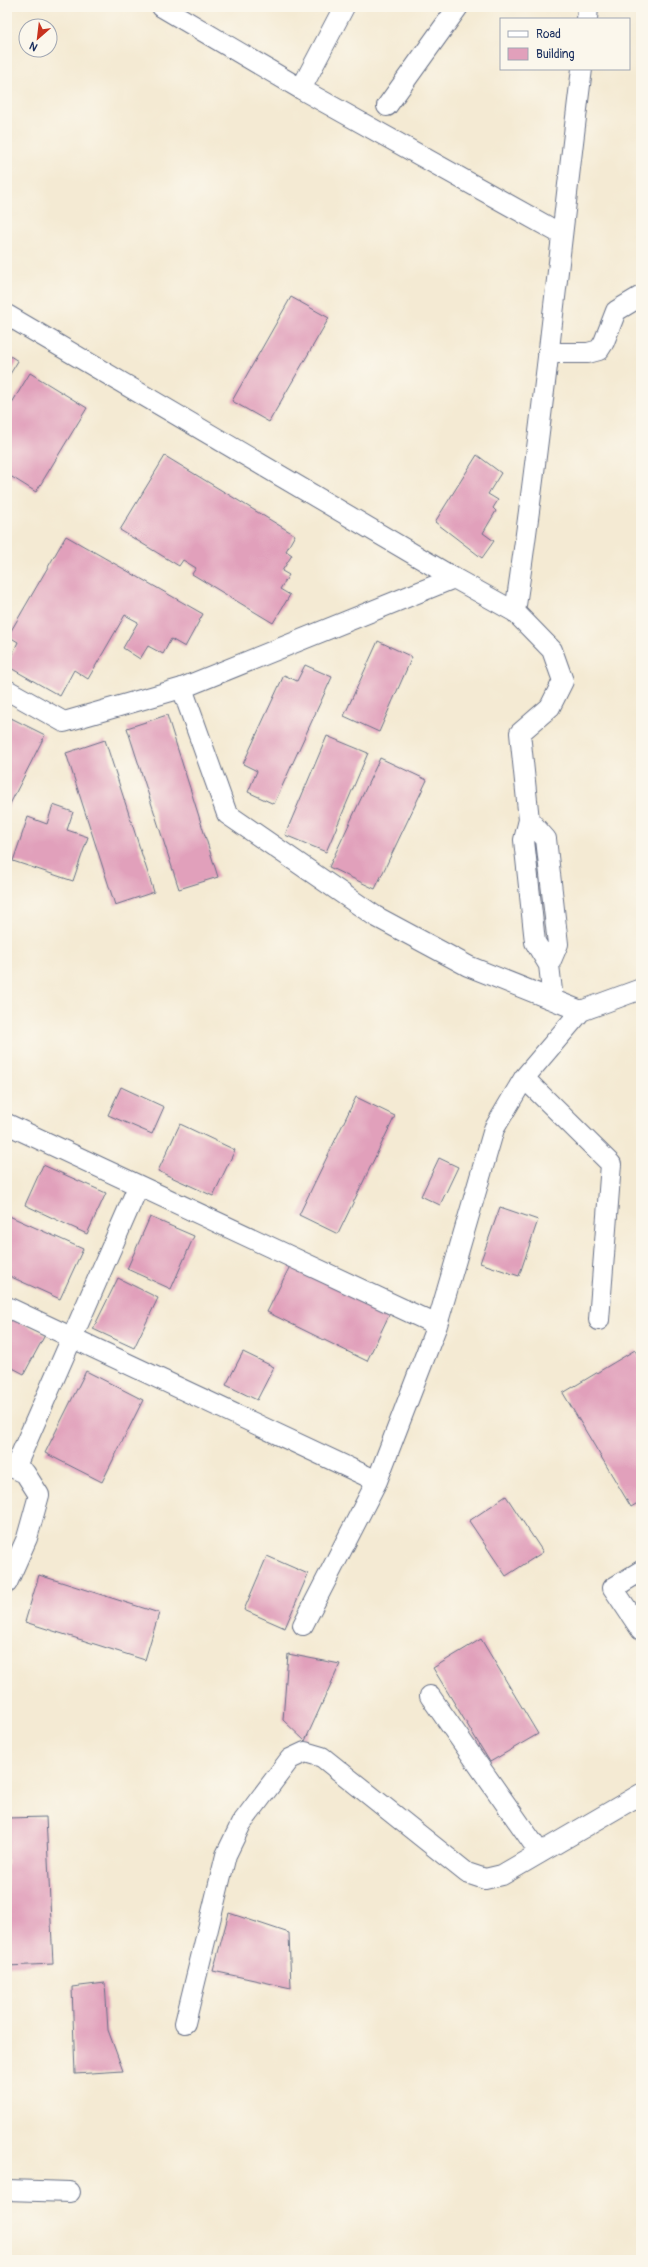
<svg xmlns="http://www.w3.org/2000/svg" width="648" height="2267" font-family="Pangolin,sans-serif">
  <rect width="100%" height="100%" fill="#fbf7ec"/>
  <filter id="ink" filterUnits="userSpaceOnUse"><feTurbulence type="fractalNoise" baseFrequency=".025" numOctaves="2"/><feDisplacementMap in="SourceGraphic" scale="8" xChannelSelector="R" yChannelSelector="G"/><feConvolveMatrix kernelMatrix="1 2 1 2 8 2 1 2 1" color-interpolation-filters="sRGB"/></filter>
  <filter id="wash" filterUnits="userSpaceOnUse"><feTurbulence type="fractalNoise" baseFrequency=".012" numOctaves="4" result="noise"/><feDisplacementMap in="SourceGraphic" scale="16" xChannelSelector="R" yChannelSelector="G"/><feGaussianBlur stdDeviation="0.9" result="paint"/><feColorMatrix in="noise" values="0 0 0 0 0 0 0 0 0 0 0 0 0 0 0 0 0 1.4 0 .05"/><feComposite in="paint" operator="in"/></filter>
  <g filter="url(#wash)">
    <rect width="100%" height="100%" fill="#f4ead3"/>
    <g id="blocks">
      <path fill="#e1a0bb" d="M291,297L329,318L269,422L232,401Z
        M7,354L18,361L7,379Z
        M30,373L87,408L36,492L7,474V411Z
        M477,455L501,473L488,494L498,500L493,508L496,511L483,533L494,541L482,558L435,522Z
        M165,456L295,535L286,551L292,555L282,571L289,575L280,589L290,595L273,623L192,574L196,568L183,560L179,566L120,530Z
        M66,536L203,614L185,647L171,639L163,654L148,646L140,659L123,648L138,622L125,615L88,679L74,670L60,696L7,666L18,642L8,636Z
        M378,641L412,657L379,732L344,716Z
        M305,665L332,677L274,804L248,792L257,771L243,764L284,675L297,681Z
        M167,715L218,877L179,889L127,728Z
        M11,718L45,735L7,810V725Z
        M327,736L368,753L326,852L285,835Z
        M105,740L154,892L115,905L66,753Z
        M380,758L427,780L375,889L329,867Z
        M53,805L73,812L67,830L88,837L73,881L13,861L28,817L47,824Z
        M121,1087L164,1107L152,1134L108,1115Z
        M356,1097L395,1116L338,1234L299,1215Z
        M180,1124L235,1150L213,1196L158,1171Z
        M439,1158L458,1167L440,1205L421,1196Z
        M43,1165L106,1193L87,1234L25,1205Z
        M500,1207L538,1220L519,1276L480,1263Z
        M7,1215L83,1249L60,1299L7,1275Z
        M150,1217L194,1236L171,1289L127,1269Z
        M291,1264L390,1313L367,1361L267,1312Z
        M118,1278L158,1298L134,1348L93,1329Z
        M7,1315L45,1335L24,1374L7,1365Z
        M635,1350L641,1361V1404L638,1405L641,1410V1501L631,1507L563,1393Z
        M243,1352L274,1367L257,1400L226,1385Z
        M86,1371L143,1400L102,1482L45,1453Z
        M506,1496L543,1552L506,1576L469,1521Z
        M267,1556L308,1574L285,1628L244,1610Z
        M39,1575L159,1613L145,1660L25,1622Z
        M481,1639L538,1734L490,1762L433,1668Z
        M288,1654L340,1664L305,1741L283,1720Z
        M46,1817L53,1964L7,1966V1818Z
        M229,1913L289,1933L291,1988L213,1971Z
        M105,1983L108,2030L123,2071L75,2074L72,1987Z"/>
    </g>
  </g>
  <g filter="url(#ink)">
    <use href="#blocks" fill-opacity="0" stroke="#677087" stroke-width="1"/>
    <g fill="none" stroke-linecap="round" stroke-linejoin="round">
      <defs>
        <path id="minor" d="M162,7L301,89L561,234
          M587,19L588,7
          M301,89L344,7
          M387,106L458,7
          M7,315L454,578L182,688
          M548,353H588L599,350L604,342L616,311L641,296
          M454,578L515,612
          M7,690L64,722L182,688L227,814L375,916L468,966L581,1011L641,989
          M529,820L524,840L535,942L549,965
          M553,1000L549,965L558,944L546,839L529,820L520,733L550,707L563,681L552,650L515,612C542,432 559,250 582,69
          M524,1078L611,1164L599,1320
          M7,1124L437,1325
          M7,1307L377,1481L437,1325L494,1129L524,1078L581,1011
          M7,1465L25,1473L39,1495L27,1538L7,1583
          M15,1468L138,1187
          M641,1571L613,1588L641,1630
          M303,1625L377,1481
          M430,1696L540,1853
          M185,2023L226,1855L241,1824L290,1759L305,1752L322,1757L467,1873L485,1879L502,1875L641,1794
          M7,2190L70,2192"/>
      </defs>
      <use href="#minor" stroke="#677087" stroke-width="22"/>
      <use href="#minor" stroke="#fff" stroke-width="20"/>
    </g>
  </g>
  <rect width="648" height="2267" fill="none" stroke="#fbf7ec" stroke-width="24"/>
  <rect x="500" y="18" width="130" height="52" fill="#fbf7ec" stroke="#a1a7b3"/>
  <rect x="508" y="31" width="20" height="6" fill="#ffffff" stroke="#a1a7b3"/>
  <text x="536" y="38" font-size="12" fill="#1b2f5e">Road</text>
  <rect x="508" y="48" width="20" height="12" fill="#e1a0bb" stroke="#a1a7b3"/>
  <text x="536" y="58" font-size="12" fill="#1b2f5e">Building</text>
  <g transform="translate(38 38) rotate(208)"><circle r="19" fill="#fbf7ec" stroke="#a1a7b3"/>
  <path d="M0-3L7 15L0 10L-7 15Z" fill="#c8321e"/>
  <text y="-6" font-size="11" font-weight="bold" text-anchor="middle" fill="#1b2f5e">N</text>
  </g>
</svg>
